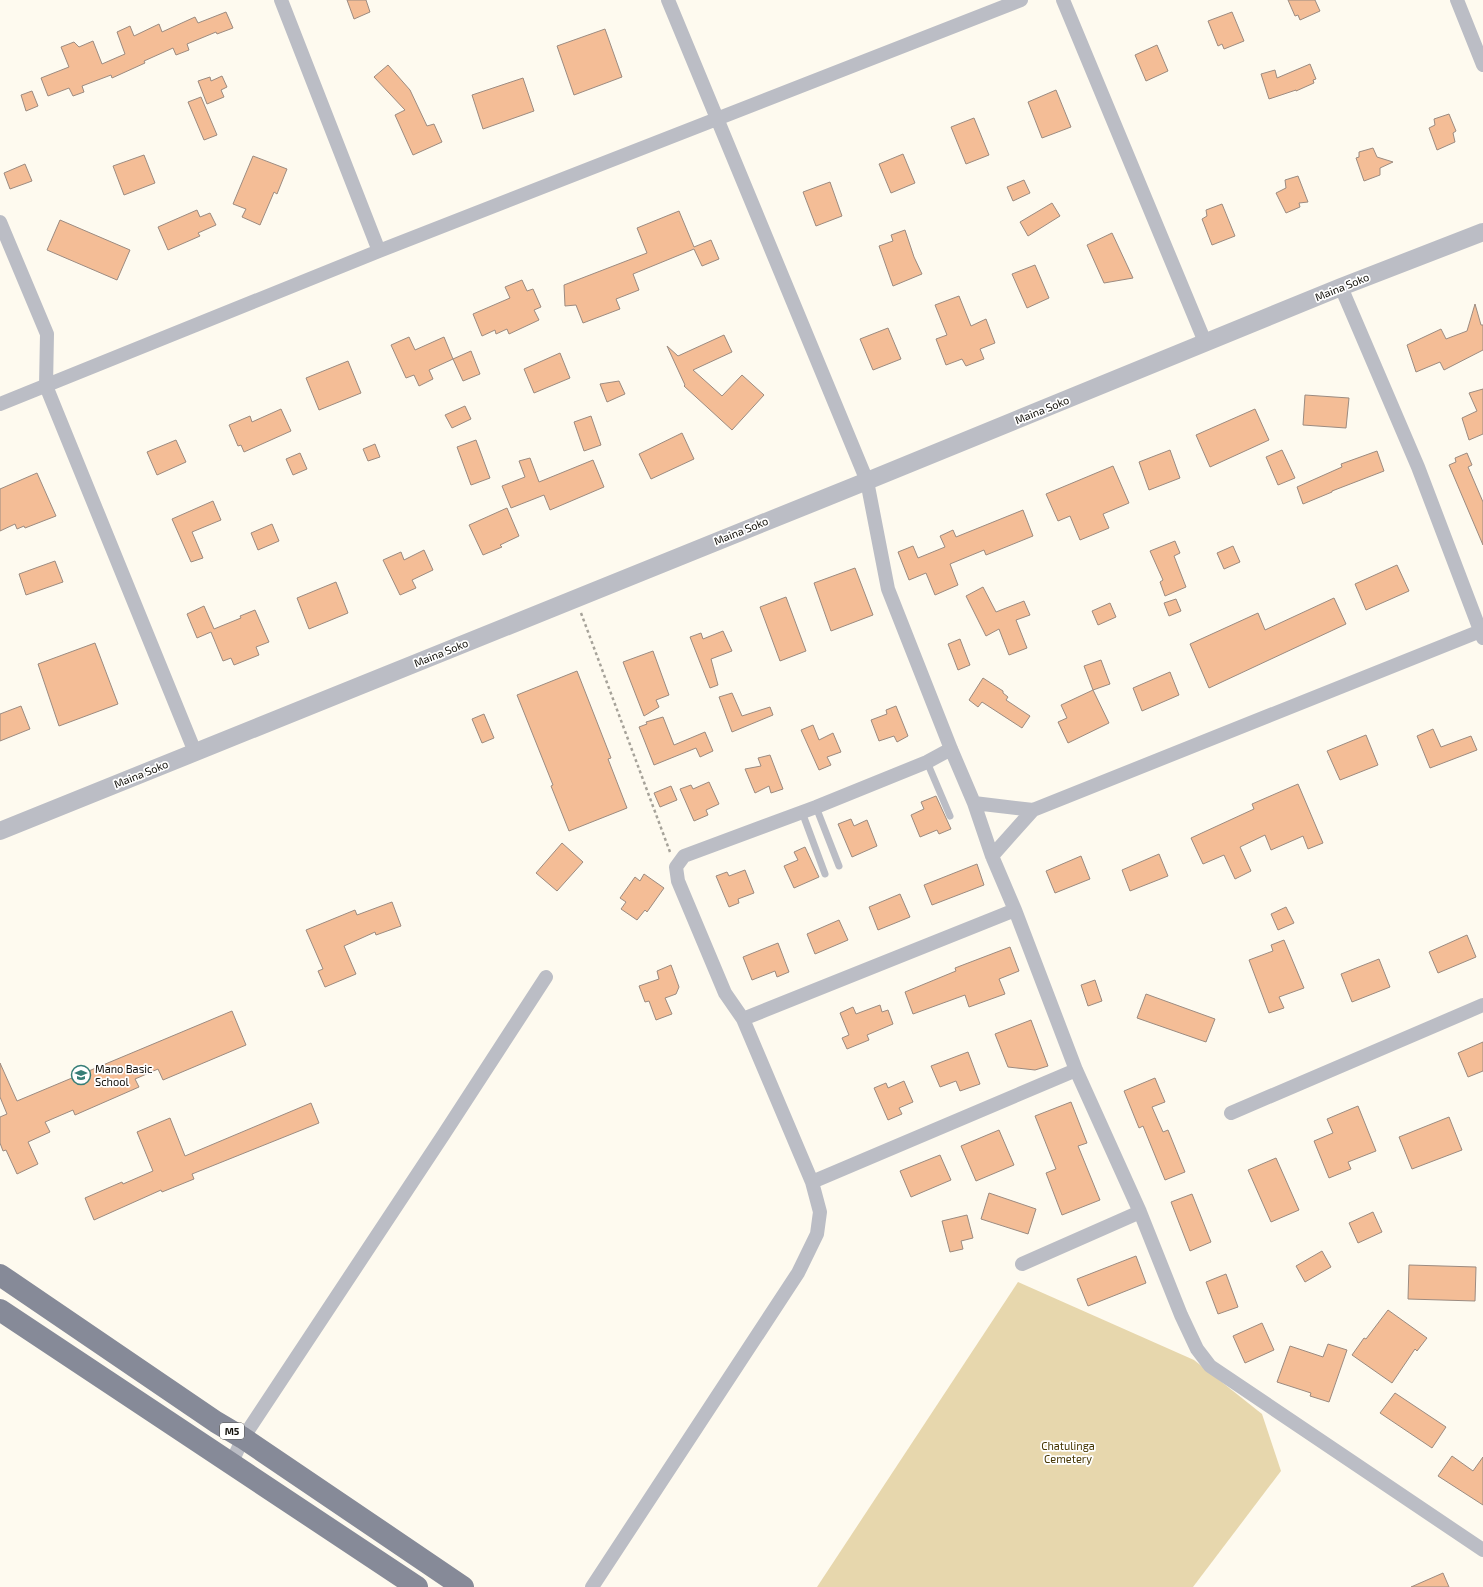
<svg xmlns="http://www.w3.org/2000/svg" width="1483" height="1587" font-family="'Exo 2',sans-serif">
  <rect width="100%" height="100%" fill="#fefaef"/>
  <path fill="#e7d7ad" d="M1018,1282L1194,1360L1262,1414L1281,1471L1193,1587H817Z"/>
  <path fill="#f4bd96" stroke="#9c8b80" d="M347,0H366L370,12L354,19Z
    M1288,0H1315L1320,11L1300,20L1298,15L1295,16Z
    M226,12L233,28L217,34L216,32L187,44L189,50L176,55L173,48L144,61L145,63L112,78L111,75L82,86L84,92L73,96L69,88L48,96L41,78L69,67L61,47L74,42L79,47L93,41L102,64L125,54L117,32L130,26L134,36L159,24L162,32L195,17L198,23Z
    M1232,12L1244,41L1224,49L1222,44L1218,46L1208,21Z
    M605,29L622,77L574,95L557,46Z
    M1157,45L1168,71L1146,81L1135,55Z
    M1310,64L1316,79L1313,80L1314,83L1296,91V90L1269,99L1261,74L1275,70L1277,78Z
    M388,65L410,90L427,126L434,124L442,142L413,155L395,115L405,110L374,77Z
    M222,76L227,87L221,90L224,97L207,104L198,81L210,77L211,81Z
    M523,78L534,111L483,129L472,95Z
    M1056,90L1071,127L1042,138L1028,102Z
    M32,91L38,106L26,111L21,95Z
    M201,97L217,135L204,140L188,102Z
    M1449,114L1456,131L1453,133L1455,142L1437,150L1429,128L1435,125L1434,119Z
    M974,118L989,155L966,164L951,127Z
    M1373,148L1377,157L1393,162L1380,168V175L1364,181L1356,158L1359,157V152Z
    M903,154L915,183L891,193L879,164Z
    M144,155L155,183L124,195L113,166Z
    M253,156L287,169L277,194L274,192L260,225L242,217L246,209L233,204Z
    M25,164L32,181L10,189L4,173Z
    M1298,176L1308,202L1299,203L1300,207L1286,213L1276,193L1286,188L1285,180Z
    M1024,180L1030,193L1013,201L1007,187Z
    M830,182L842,216L816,226L803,192Z
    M1052,203L1060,216L1028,236L1020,222Z
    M1222,204L1235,236L1212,245L1202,219L1207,216L1206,210Z
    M197,210L200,217L210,213L216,225L198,233L200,236L168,250L158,227Z
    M679,211L694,247L711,240L719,259L702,266L694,249L633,274L639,290L616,299L620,309L583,323L576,305L565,306L564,285L647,253L637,228Z
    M60,220L130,250L117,280L47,250Z
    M905,230L914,257L922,274L893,286L879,246L893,241L891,235Z
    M1112,233L1133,278L1104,283L1087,245Z
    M1035,265L1049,298L1027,308L1012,274Z
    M522,280L527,291L533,289L541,307L534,310L539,320L509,334L507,329L496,334L495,330L482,336L473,314L510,298L505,287Z
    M959,296L971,326L986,319L995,343L980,349L984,359L966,366L962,359L946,365L936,339L947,335L935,305Z
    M1475,304L1481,325H1483V350L1444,370L1440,362L1416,372L1407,345L1441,329L1446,339L1467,331Z
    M888,328L901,359L873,370L860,339Z
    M724,335L732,352L693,370L722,396L742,375L764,395L732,430L684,386L685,385L667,346L678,356Z
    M409,337L415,350L444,337L453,359L429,370L433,379L419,386L414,375L406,378L391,345Z
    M471,351L480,374L463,381L453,359Z
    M560,353L570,378L534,393L524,369Z
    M348,361L361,393L319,410L306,378Z
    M619,381L625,394L607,402L600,384Z
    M1483,389V434L1469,440L1462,418L1477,411L1469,393Z
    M1305,395L1349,398L1346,428L1303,425Z
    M465,406L471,419L452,428L445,415Z
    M281,409L291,431L244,452L241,445L238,446L229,425L250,416L252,422Z
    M1255,409L1269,440L1210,467L1196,435Z
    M591,416L601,445L584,451L574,422Z
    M682,433L694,459L651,479L639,454Z
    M176,440L186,462L157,475L147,452Z
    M476,440L490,478L471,485L457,447Z
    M375,444L380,457L368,461L363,449Z
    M1170,450L1180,478L1149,490L1139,462Z
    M1282,450L1295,478L1278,485L1266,457Z
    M1377,451L1384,471L1332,491V492L1303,504L1297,487L1342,467L1341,464Z
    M300,453L307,469L293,475L286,459Z
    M1467,453L1472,465L1468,467L1483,502V545L1449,465L1456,462L1455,458Z
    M530,458L539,482L593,460L604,487L550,510L544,495L511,508L502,486L525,477L519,461Z
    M1113,466L1129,503L1103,514L1109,528L1080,540L1070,516L1058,521L1046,494Z
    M37,473L56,516L25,528L24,526L17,529L15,524L0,531V489Z
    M213,501L221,520L192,532L203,558L191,562L172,519Z
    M507,508L519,536L500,545L502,547L483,555L469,525Z
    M1023,510L1033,536L986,555L984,550L950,564L958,585L935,595L926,573L909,580L898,552L913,546L918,558L945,547L940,536L953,530L956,537Z
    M272,524L279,541L258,550L251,533Z
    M1175,541L1180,553L1174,556L1186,587L1165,596L1160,582L1163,580L1150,551Z
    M1233,546L1240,562L1224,569L1217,553Z
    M424,550L433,570L412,580L416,588L400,595L383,560L401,552L404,560Z
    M55,561L63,582L26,595L19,574Z
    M1397,565L1409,591L1366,610L1355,584Z
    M855,568L873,615L831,631L814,583Z
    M336,582L348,613L309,629L297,598Z
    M983,587L996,612L1024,601L1030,615L1016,620L1027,648L1009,655L999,629L986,636L966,596Z
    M786,597L806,651L780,661L760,607Z
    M1334,598L1346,624L1209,688L1190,644L1258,613L1265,630Z
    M1176,599L1181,611L1169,616L1164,603Z
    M1110,603L1116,617L1098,625L1092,611Z
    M204,606L214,629L241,618L240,616L255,610L269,642L256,647L259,655L234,665L231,658L223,661L211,632L197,638L187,614Z
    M723,631L732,651L711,659L718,685L710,688L690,637L701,633L703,639Z
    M960,639L970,665L958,670L948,644Z
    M95,643L118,704L59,726L38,664Z
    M653,651L669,695L656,700L659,707L644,716L623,662Z
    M1101,660L1110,684L1093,690L1084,666Z
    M577,671L611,758L608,759L627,808L569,831L551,786L553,785L517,695Z
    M1170,672L1179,695L1142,711L1133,688Z
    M983,678L1003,691V693L1008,697L1006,700L1030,716L1022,728L982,702L978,707L969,700Z
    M1093,690L1109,723L1068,743L1058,722L1067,718L1061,705Z
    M732,693L742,716L770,707L773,715L732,732L719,697Z
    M21,706L30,729L0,741V714Z
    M896,706L908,736L897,742L894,736L879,741L871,720L887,714L886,710Z
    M484,714L494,738L482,743L472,719Z
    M663,717L674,745L705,732L713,751L700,757L696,748L654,765L639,727L647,724L646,722Z
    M813,725L819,740L833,733L841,752L827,757L831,765L819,770L801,730Z
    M1433,729L1441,747L1471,736L1477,750L1430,768L1417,736Z
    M1366,735L1378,765L1340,780L1327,751Z
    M770,755L783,789L771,793L769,786L755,793L745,769L761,766L758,758Z
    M709,782L719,804L706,810L708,815L694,821L680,789L691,785L693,789Z
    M1298,784L1323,843L1308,849L1303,836L1271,850L1265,835L1240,847L1251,871L1235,879L1224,855L1203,864L1191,838L1254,809L1252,804Z
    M671,786L677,800L660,807L654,793Z
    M936,796L951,829L939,834L937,830L920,837L911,815L924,809L921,802Z
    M851,819L854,826L867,820L877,846L852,857L838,824Z
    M562,843L583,862L557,891L536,873Z
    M805,847L819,877L794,888L784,866L798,860L794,852Z
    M1159,854L1168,876L1130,891L1122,870Z
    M1081,856L1090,879L1055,893L1046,871Z
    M977,864L984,885L932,905L924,885Z
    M745,870L754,893L738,899L739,903L729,907L716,876L727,872L729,876Z
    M644,874L664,888L647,912L645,910L637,920L621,909L626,902L620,898L635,877L640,881Z
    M900,894L910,917L878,930L869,907Z
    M392,902L401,926L376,935L375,932L344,946L356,974L325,987L318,971L323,969L306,930L355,910L357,915Z
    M1286,907L1294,923L1278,930L1271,914Z
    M839,920L848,940L815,954L807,934Z
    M1467,935L1476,957L1438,973L1429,952Z
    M1284,940L1304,988L1279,997L1284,1008L1269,1013L1249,960L1273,951L1271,945Z
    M778,943L789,972L777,977L775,971L752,980L743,957Z
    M1010,947L1019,971L999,979L1005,994L969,1007L965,995L913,1014L905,992L956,971L955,968Z
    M1379,959L1390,987L1352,1002L1341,974Z
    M671,965L679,987L676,994L665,998L672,1014L656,1020L649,1001L645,1002L639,986L659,979L657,971Z
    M1095,980L1102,1001L1088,1006L1081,985Z
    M1146,994L1215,1019L1206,1042L1137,1018Z
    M880,1005L882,1012L888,1010L893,1024L867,1035L869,1040L847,1049L842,1038L849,1035L840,1013L853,1007L856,1014Z
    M232,1011L246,1045L163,1080L158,1069L135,1079L139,1087L75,1115L73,1110L45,1122L50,1132L28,1142L38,1164L17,1174L6,1150L3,1151L0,1143V1117L7,1114L0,1097V1063L17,1101Z
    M1031,1020L1048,1066L1035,1070L1008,1067L995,1034Z
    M1483,1042V1071L1468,1077L1458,1053Z
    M968,1052L980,1084L960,1091L956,1081L940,1087L931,1066Z
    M1155,1078L1165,1102L1152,1107L1163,1132L1168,1130L1185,1172L1165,1180L1143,1126L1139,1128L1124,1091Z
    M904,1081L913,1102L899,1108L902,1114L888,1120L874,1088L886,1083L888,1088Z
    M1071,1102L1087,1143L1078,1146L1100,1200L1062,1215L1046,1173L1056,1169L1035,1116Z
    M311,1103L319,1123L192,1174L194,1179L162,1192L161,1190L94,1220L85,1198L122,1182L123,1184L153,1171L137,1132L170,1118L185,1156Z
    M1358,1106L1376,1151L1348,1162L1351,1169L1329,1178L1314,1141L1333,1133L1327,1119Z
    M1449,1117L1462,1150L1412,1169L1399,1137Z
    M999,1130L1014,1165L976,1181L961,1146Z
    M940,1155L951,1180L911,1197L900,1171Z
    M1276,1158L1299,1210L1271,1222L1248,1170Z
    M989,1193L1036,1209L1028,1234L981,1219Z
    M1192,1194L1211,1242L1190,1251L1171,1202Z
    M1373,1212L1382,1232L1358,1243L1349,1223Z
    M967,1215L973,1238L961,1241L963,1249L950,1252L942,1221Z
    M1322,1251L1331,1267L1305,1282L1296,1266Z
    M1136,1256L1146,1283L1088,1306L1077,1279Z
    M1409,1265L1476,1267L1475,1301L1408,1299Z
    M1226,1274L1238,1307L1218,1314L1206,1282Z
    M1388,1310L1427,1338L1417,1351L1415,1349L1392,1383L1352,1355L1364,1338L1366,1339Z
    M1262,1323L1274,1350L1245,1363L1233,1336Z
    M1328,1344L1347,1350L1329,1402L1310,1396L1311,1393L1277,1382L1290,1346L1323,1357Z
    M1395,1393L1446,1427L1432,1448L1380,1413Z
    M1452,1456L1473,1471L1483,1457V1505L1438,1476Z
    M1443,1573L1449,1587H1411Z"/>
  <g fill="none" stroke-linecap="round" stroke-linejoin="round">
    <path stroke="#a6a299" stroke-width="2.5" stroke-dasharray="3 3" stroke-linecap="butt" d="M581,613L670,852"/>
    <path stroke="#bbbdc5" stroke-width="7" d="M927,762L950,816
      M816,807L839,866
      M802,812L825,874"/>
    <path stroke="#bbbdc5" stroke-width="14" d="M281,0L379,251
      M668,0L867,481L888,589L951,749L974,803L992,856L1015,910L1076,1070L1140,1212L1181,1315L1197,1349L1210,1366L1483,1550
      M1063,0L1205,342
      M1457,0L1483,65
      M0,222L47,334L46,386L195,752
      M1341,287L1418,467L1483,638
      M0,404L379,251L1021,0
      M974,803L1033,810
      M992,856L1033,810L1483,630
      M743,1019L1015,910
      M1231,1113L1483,1005
      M812,1182L1076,1070
      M1022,1264L1140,1212
      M231,1464L243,1438L444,1134L546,977
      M592,1587L798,1273L817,1234L820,1212L812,1182L743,1019L725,993L678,881L676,867L684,856L816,807L927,762L951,749"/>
    <path stroke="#bbbdc5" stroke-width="18" d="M0,831L867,481L1341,287L1483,232"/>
    <path stroke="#868a98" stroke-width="22" d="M0,1275L216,1422L243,1438L463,1587
      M0,1310L417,1587"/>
  </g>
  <defs>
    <symbol id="school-ring" viewBox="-11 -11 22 22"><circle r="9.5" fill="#fff" stroke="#367e77" stroke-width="1.5"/><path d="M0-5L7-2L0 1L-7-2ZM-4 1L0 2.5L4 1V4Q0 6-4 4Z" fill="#367e77"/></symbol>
  </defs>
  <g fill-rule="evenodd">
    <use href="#school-ring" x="70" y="1064" width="22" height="22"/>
  </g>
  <g text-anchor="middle" stroke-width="3.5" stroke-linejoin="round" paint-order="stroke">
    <rect fill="#fff" stroke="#585753" stroke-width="1" x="220" y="1423" width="24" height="16" rx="3"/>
    <g font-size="10" font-weight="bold" fill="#110f09">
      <text x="232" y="1435">M5</text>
    </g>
    <g font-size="11" fill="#110f09" stroke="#fff">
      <text transform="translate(1342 287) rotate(-22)" y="4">Maina Soko</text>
      <text transform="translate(1042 410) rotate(-22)" y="4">Maina Soko</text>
      <text transform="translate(741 531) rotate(-22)" y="4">Maina Soko</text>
      <text transform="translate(441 653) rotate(-22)" y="4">Maina Soko</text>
      <text transform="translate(141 774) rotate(-22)" y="4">Maina Soko</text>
    </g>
    <g font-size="11" fill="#110f09" stroke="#fff" text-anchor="start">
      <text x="95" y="1073">Mano Basic<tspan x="95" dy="13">School</tspan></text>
    </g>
    <g font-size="11" fill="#473704" stroke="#fff">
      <text x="1068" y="1450">Chatulinga<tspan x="1068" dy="13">Cemetery</tspan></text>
    </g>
  </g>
</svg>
